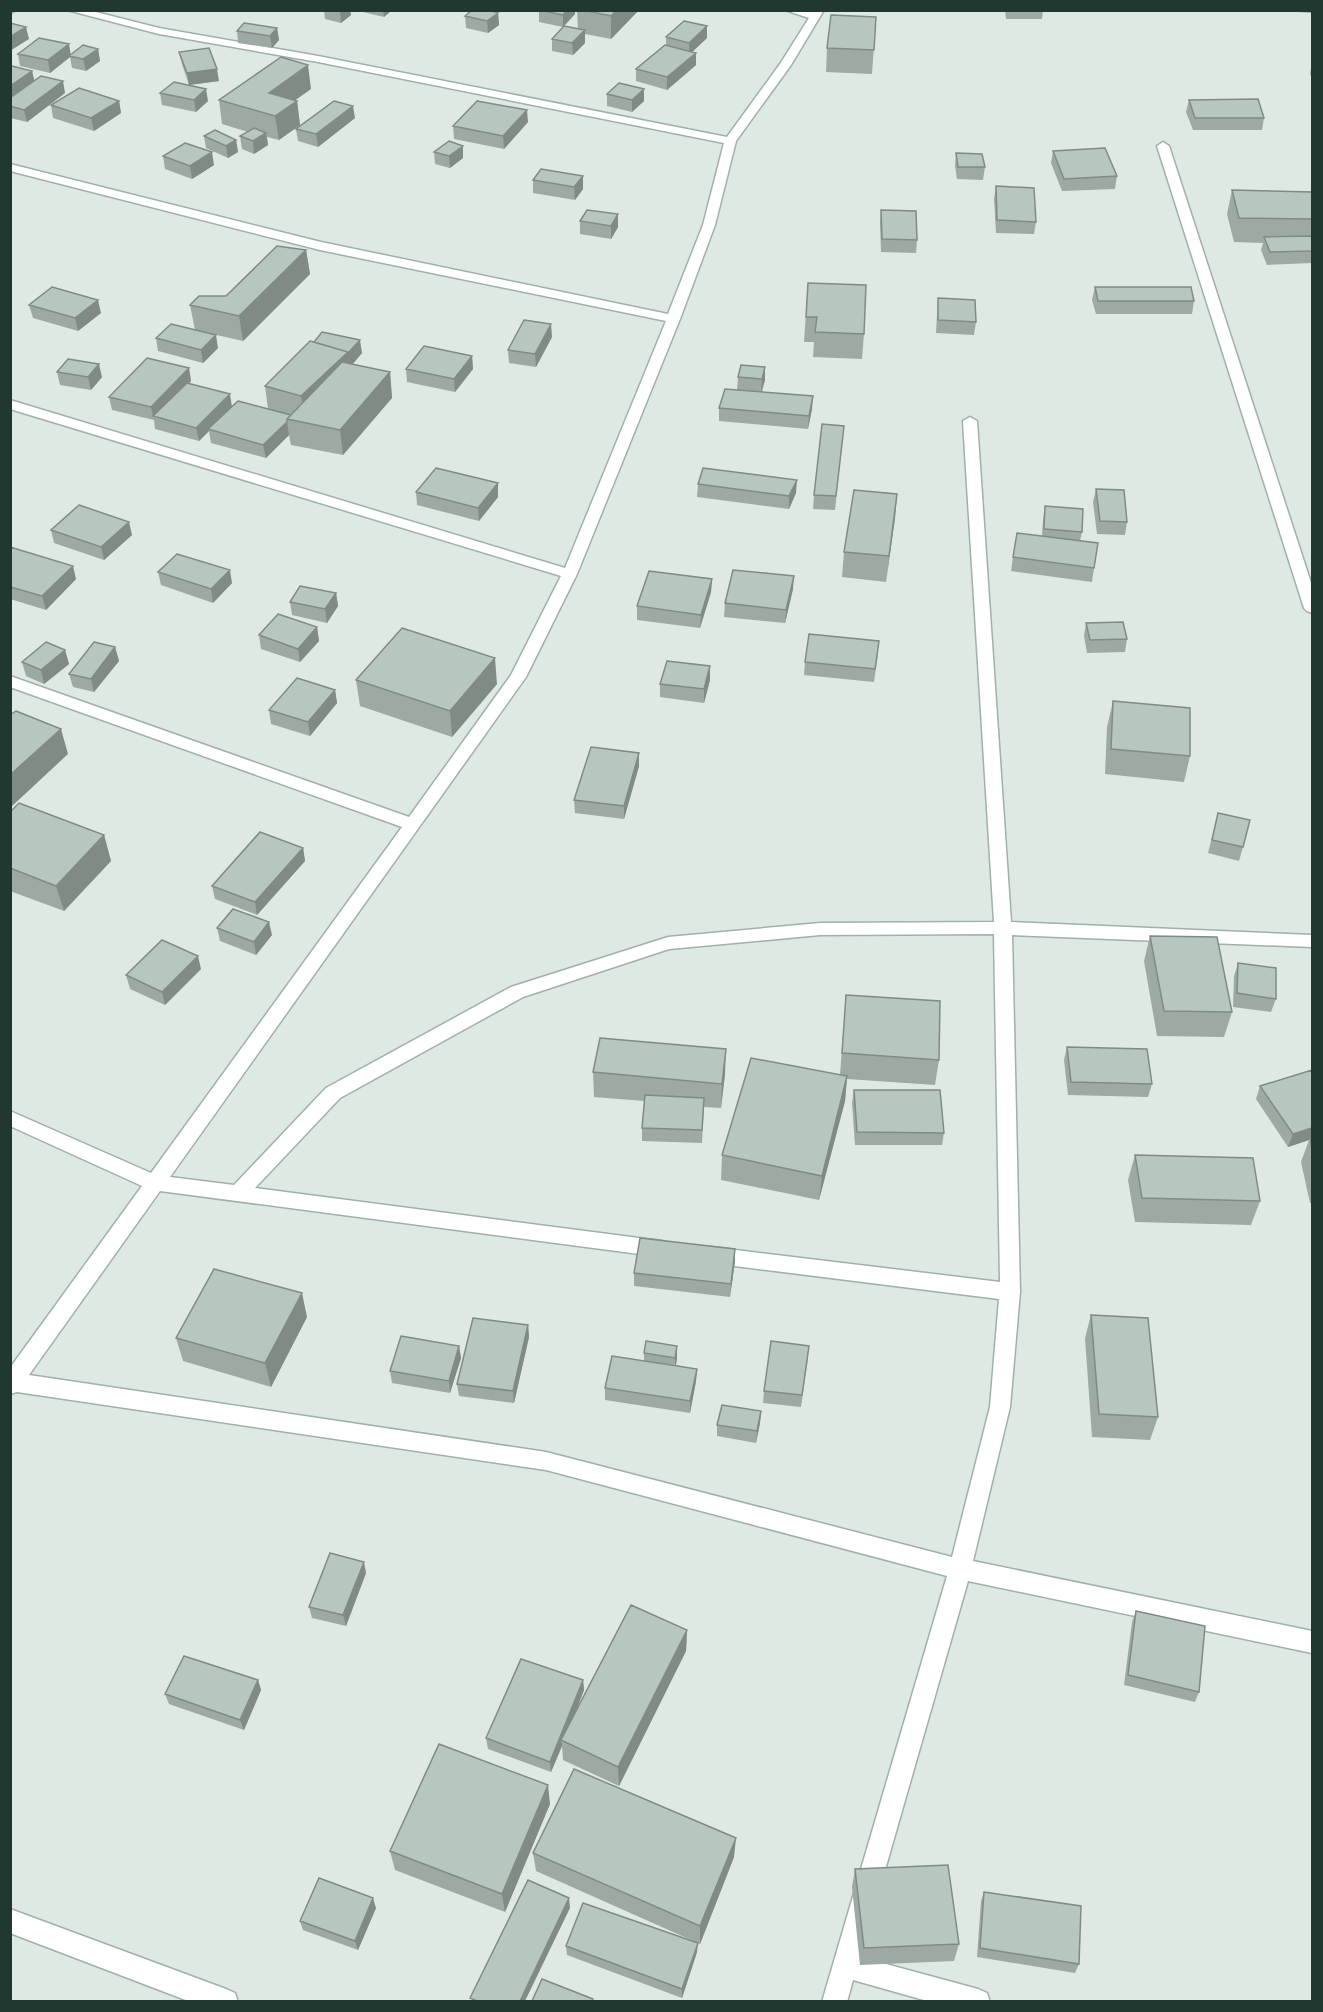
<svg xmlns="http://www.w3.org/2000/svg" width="1323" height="2012" font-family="'DejaVu Sans',sans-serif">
  <rect width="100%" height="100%" fill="#dee9e3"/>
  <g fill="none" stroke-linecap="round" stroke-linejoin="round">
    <defs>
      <path id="minor" d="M10,10H16L10,14Z
        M67,10H88L159,28L318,56L727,137L780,64L809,18L785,10H824L791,65L736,141L715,225L680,319L577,574L526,677L170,1177L234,1185L326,1088L511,987L668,937L820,923L994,922L963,421L970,417L977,421L1011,922L1312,935V947L1012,935L1020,1292L1010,1407L973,1561L1312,1631V1653L968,1581L860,1957L978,1989L987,1993L990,2002H931L853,1980L847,2002H822L947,1576L546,1470L17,1392L10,1394V1368L142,1186L10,1126V1111L151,1173L402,827L10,687V676L409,817L511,675L561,576L10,409V400L565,568L666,321L320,250L10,171V164L321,242L668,314L703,225L724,143L318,62L159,34ZM994,934L1000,1282L711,1247L704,1249L701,1255L704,1261L711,1263L999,1299L990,1407L952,1557L546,1452L29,1375L160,1191L662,1257L669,1255L672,1249L669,1243L662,1241L255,1188L340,1098L523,997L669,949L820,935Z
        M1163,142L1169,146L1312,586V613L1307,611L1304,608L1157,146Z
        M10,1909L226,1989L235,1993L238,2002H191L10,1933Z"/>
    </defs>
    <use href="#minor" stroke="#a1b0a9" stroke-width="3"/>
    <use href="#minor" fill="#fff" fill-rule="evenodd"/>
  </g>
  <path fill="#9daaa4" d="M324,10H350L351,15L341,23L325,19Z
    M363,10H392L384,17L363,12Z
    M539,10H575V14L563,27L539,22Z
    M577,10H639L611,39L585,34V43L573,55L552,51V39L578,29Z
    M1005,10H1043L1042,19H1006Z
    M1312,10V13L1266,10Z
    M498,13L499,25L488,33L466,28L465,16Z
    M876,17L872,74L826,72L827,48Z
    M277,28L279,40L272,48L238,43L237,31Z
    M666,37L707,38L692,52L696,65L667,90L636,81V69L666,45Z
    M98,49L100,61L86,71L72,68L70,57L50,73L20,66L18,54L71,55Z
    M179,52L219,81L189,85L208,101L196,112L162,105L160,93L189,85L182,64Z
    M1312,62V78L1310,74Z
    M10,67L32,71L34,81L65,93L27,122L10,118Z
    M311,89L295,100L297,101L300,125L279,140L267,137L268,145L254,154L242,149L240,136L248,132L222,124L219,100Z
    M607,94L644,101L632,112L607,106Z
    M1189,100L1264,118L1262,130H1193L1186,112Z
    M119,101L121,113L94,131L53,118L51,105Z
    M355,118L318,147L298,141L296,129Z
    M528,122L504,149L454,139L453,126Z
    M204,136L236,140L238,152L228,158L206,148Z
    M1053,151L1117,176L1115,189L1062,191L1051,163Z
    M434,152L463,158L450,168L435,164Z
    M956,153L985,167L983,180L957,179L955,166Z
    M163,156L214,165L192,179L165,169Z
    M583,176V189L575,200L533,193V180Z
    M996,186L1036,222L1034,234L996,233L994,199Z
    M1232,190L1312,192V263L1267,265L1261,250L1263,243L1234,242L1227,214Z
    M881,210L917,240L916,253L881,252L880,223Z
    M580,221L618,227L611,239L580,234Z
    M306,250L310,274L243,341L195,330L190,305L226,296Z
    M808,283L864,334L862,359L813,357L814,342H804Z
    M1095,287L1194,301L1192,314H1096L1092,300Z
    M938,298L976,322L974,335L936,333Z
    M29,305L101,313L78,331L33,318Z
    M552,337L536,367L509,363L508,350Z
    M156,338L218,348L203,363L158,351Z
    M362,353L352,364L390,372L392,398L343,455L291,445L289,435L266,458L211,443L209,431L199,441L155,429L154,420L112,410L109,397L189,368L191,381L189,383L232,406L268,409L265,386Z
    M472,356L473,369L455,392L407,382L406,369Z
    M765,367V380L762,392L812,409L808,429L719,421V408L737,390L738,377Z
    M57,372L102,377L91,390L60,385Z
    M844,426L835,510L813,509L814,495Z
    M498,483V497L479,521L417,505L416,492Z
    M698,484L796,493L789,509L697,497Z
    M1096,489L1127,522L1125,535L1097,534L1093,502Z
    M897,494L886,582L842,577L844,552Z
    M1045,506L1082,532L1080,541L1094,568L1092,582L1011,571L1013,557L1042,536L1043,520Z
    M51,530L132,535L104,560L54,543Z
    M10,547L76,579L46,610L10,599Z
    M158,572L232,583L213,603L161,585Z
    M712,579L711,592L700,628L637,620V606Z
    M793,589L785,623L724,617L725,603Z
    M336,593L338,606L327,623L292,615L290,602Z
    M1086,623L1127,639L1125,652L1087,653L1084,636Z
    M317,627L319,641L300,662L261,649L259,635Z
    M115,647L119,661L94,692L73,687L69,674Z
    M65,650L69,664L44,684L26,676L22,662Z
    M878,654L874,682L804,675L805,662Z
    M710,666V680L704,703L660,697V684Z
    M356,680L497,684L452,737L360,706Z
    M335,690L337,703L310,736L271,724L269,710Z
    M1113,701L1190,756L1184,782L1105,774L1107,727Z
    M639,753V766L624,819L575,813L574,800Z
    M10,812L104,835L111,861L64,911L10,891Z
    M1218,813L1243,847L1239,861L1208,853Z
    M303,848L305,861L257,915L215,899L212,886Z
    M217,928L272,935L256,955L220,941Z
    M1150,936L1232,1012L1224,1037L1157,1036L1144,961Z
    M1238,963L1276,999L1271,1012L1233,1007L1234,976Z
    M201,969L165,1005L130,989L126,975Z
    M846,995L939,1060L935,1085L847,1079L845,1101L819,1200L721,1180L722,1155L840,1075Z
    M1067,1047L1152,1084L1148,1097L1068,1095L1064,1060Z
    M1312,1070V1203H1310L1301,1162L1309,1140L1288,1147L1256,1099L1260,1086Z
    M593,1072L725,1074L721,1108L704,1107L702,1143L642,1141V1128L644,1101L594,1097Z
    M854,1090L944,1133L942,1145H855L852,1103Z
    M1135,1155L1260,1201L1251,1225L1135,1222L1128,1180Z
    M735,1261L730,1297L634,1286V1273Z
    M1091,1315L1158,1417L1150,1440L1092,1437L1085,1338Z
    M307,1317L271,1387L183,1361L176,1338Z
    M528,1325L529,1337L514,1403L459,1396L457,1384Z
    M459,1346L461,1358L450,1393L392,1383L390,1371Z
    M677,1346V1358L676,1365L697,1369L696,1381L690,1413L605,1400V1388L644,1361V1353Z
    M808,1358L801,1407L763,1403L764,1391Z
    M761,1411L760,1423L756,1443L717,1436V1425Z
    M366,1573L346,1626L312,1618L309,1607Z
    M1136,1611L1199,1692L1195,1702L1124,1685L1132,1622Z
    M687,1630L686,1651L619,1786L563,1760L562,1746L551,1772L488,1749L486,1738L583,1680L584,1690L574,1716Z
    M258,1680L261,1690L244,1730L169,1704L165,1694Z
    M550,1804L505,1912L395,1870L390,1851Z
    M533,1853L734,1857L700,1944L536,1871Z
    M855,1869L959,1944L954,1961L860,1965L852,1887Z
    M984,1892L1079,1964L1075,1973L977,1957L981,1901Z
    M376,1908L358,1950L303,1930L300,1921Z
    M566,1946L697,1952L682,1998L567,1955Z"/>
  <path fill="#808b86" d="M350,10L351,15L341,23L340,11Z
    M383,10H392L384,17Z
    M567,10H575V14L563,27V15Z
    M617,10H639L611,39V16Z
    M498,13L499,25L488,33L487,21Z
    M707,26V38L689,55V43Z
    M26,27L29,39L10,51V37Z
    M277,28L279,40L272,48L270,36Z
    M585,30V43L573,55L572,43Z
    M69,44L71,56H69L70,57L50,73L48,60Z
    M98,49L100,61L86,71L83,59Z
    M696,53V65L667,90V77Z
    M308,65L311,89L273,116L269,93Z
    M217,69L219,81L189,85L187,73Z
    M32,71L35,83L10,100V86Z
    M63,81L65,93L27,122L24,110Z
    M206,89L208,101L196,112L194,100Z
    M644,89V101L632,112V100Z
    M119,101L121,113L94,131L91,118Z
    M297,101L300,125L279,140L275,116Z
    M353,106L355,118L318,147L316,134Z
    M527,110L528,122L504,149L503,136Z
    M266,133L268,145L254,154L253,141Z
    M236,140L238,152L228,158L226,146Z
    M463,146V158L450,168L449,156Z
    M212,152L214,165L192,179L190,166Z
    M583,176V189L575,200L574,187Z
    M618,214V227L611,239V226Z
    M306,250L310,274L243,341L239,316Z
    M98,300L101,313L78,331L75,318Z
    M551,324L552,337L536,367L535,354Z
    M216,335L218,348L203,363L201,350Z
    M360,340L362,353L305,422L301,396Z
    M472,356L473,369L455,392L454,379Z
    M99,364L102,377L91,390L88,377Z
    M765,367V380L761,392L762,379Z
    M189,368L191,381L157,417L153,416L151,407Z
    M390,372L392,398L343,455L340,430Z
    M230,394L232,407L208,429L209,431L199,441L196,428Z
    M813,396L812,409L808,429L809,416Z
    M287,422L289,435L266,458L263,445Z
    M797,480L796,493L789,509V496Z
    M498,483V497L479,521L478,508Z
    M897,494L895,519L886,582L889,556Z
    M129,522L132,535L104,560L101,547Z
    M73,566L76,579L46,610L42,596Z
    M230,570L232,583L213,603L211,589Z
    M794,576L793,589L785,623L786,610Z
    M712,579L711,592L700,628L701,615Z
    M336,593L338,606L327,623L325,609Z
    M317,627L319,641L300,662L298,649Z
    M115,647L119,661L94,692L91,679Z
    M65,650L69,664L44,684L41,670Z
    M495,658L497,684L452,737L450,711Z
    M710,666V680L704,703V689Z
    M335,690L337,703L310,736L308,722Z
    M61,729L68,754L10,808V775Z
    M639,753V766L624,819V806Z
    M104,835L111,861L64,911L56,886Z
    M303,848L305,861L257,915L255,902Z
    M269,922L272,935L256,955L254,942Z
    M198,956L201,969L165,1005L162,992Z
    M726,1049L725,1074L721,1108L722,1084Z
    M847,1076L845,1101L819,1200L822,1176Z
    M1312,1128V1139L1310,1137L1309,1140L1288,1147L1293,1134Z
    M735,1249V1261L730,1297L731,1284Z
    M302,1293L307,1317L271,1387L265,1363Z
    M528,1325L529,1337L514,1403L513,1391Z
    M459,1346L461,1358L450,1393L449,1381Z
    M677,1346V1358L675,1370V1358Z
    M697,1369L696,1381L690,1413V1401Z
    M761,1411L760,1423L756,1443L757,1431Z
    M364,1562L366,1573L346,1626L343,1615Z
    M687,1630L686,1651L619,1786L618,1767Z
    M258,1680L261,1690L244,1730L240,1720Z
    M583,1680L584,1690L564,1741L561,1740L562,1746L551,1772L550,1762Z
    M548,1785L550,1804L505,1912L502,1894Z
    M736,1838L734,1857L700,1944V1926Z
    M373,1898L376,1908L358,1950L355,1941Z
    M569,1898L570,1908L525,2001H520Z
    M698,1943L697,1952L682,1998V1989Z"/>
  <path fill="#b7c6bf" stroke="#808b86" stroke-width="1.5" d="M472,10H489L498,13L487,21L465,16Z
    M539,10H567L563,15Z
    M583,10H617L611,16Z
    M831,15L876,17L874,50L827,48Z
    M684,21L707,26L689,43L666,37Z
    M10,23L26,27L10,37Z
    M244,23L277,28L270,36L237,31Z
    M564,26L585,30L572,43L552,39Z
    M39,38L69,44L48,60L18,54Z
    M83,45L98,49L83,59L69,56Z
    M665,45L696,53L667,77L636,69Z
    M209,48L217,69L187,73L179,52Z
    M281,57L308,65L269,93L297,101L275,116L219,100Z
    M12,66L32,71L10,86V67Z
    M41,76L63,81L24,110L10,106V98Z
    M174,82L206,89L194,100L160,93Z
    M619,83L644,89L632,100L607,94Z
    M79,88L119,101L91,118L51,105Z
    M1258,99L1264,118H1195L1189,100Z
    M334,101L353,106L316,134L296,129Z
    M477,101L527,110L503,136L453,126Z
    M254,128L266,133L253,141L240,136Z
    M215,130L236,140L226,146L204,136Z
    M449,141L463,146L449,156L434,152Z
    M185,143L212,152L190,166L163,156Z
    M1105,148L1117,176L1064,179L1053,151Z
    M956,153L982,154L985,167H958Z
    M541,169L583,176L574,187L533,180Z
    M996,186L1034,188L1036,222L997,220Z
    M1232,190L1312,192V219L1239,218Z
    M587,210L618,214L611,226L580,221Z
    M881,210L916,211L917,240L882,239Z
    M1311,236L1312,239V251L1270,252L1264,237Z
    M277,246L306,250L239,316L190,305L199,296H226Z
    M808,283L866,285L864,334L815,332L817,317H806Z
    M52,287L98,300L75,318L29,305Z
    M1095,287H1191L1194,301H1098Z
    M938,298L975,300L976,322L938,320Z
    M524,320L551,324L535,354L508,350Z
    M171,324L216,335L201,350L156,338Z
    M322,332L360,340L348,353V352L314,342Z
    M310,341L348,352L301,396L265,386Z
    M424,346L472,356L454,379L406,369Z
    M147,358L189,368L151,407L109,397Z
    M68,359L99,364L88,377L57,372Z
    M342,362L390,372L340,430L287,419Z
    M741,365L765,367L762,379L738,377Z
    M187,383L230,394L196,428L153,416Z
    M725,389L813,396L809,416L719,408Z
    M238,401L291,415L287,419V422L263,445L208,429Z
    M822,424L844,426L836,496L814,495Z
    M436,468L498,483L478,508L416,492Z
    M703,468L797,480L789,496L698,484Z
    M1096,489L1124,490L1127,522L1100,521Z
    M854,490L897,494L889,556L844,552Z
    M79,505L129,522L101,547L51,530Z
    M1045,506L1083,509L1082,532L1044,529Z
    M1017,533L1098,543L1094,568L1013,557Z
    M10,547L73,566L42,596L10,587Z
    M177,554L230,570L211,589L158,572Z
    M733,570L794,576L786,610L725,603Z
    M649,571L712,579L701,615L637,606Z
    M300,586L336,593L325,609L290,602Z
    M278,614L317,627L298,649L259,635Z
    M1123,622L1127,639L1090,640L1086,623Z
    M402,628L495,658L450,711L356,680Z
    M809,634L879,641L875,669L805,662Z
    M46,642L65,650L41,670L22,662Z
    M94,642L115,647L91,679L69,674Z
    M667,661L710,666L704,689L660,684Z
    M297,678L335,690L308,722L269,710Z
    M1113,701L1190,708V756L1111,749Z
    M16,711L61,729L10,775V715Z
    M591,747L639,753L624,806L574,800Z
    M19,803L104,835L56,886L10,868V812Z
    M1218,813L1250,820L1243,847L1212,840Z
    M260,832L303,848L255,902L212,886Z
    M233,909L269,922L254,942L217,928Z
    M1150,936L1217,937L1232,1012L1164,1011Z
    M162,940L198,956L162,992L126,975Z
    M1238,963L1276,968V999L1237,993Z
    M846,995L940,1001L939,1060L842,1053Z
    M600,1038L726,1049L722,1084L593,1072Z
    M1067,1047L1147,1049L1152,1084L1071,1082Z
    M751,1058L847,1076L822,1176L722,1155Z
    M1312,1070V1128L1293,1134L1260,1086Z
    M854,1090H940L944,1133L857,1132Z
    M645,1095L704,1098L702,1130L642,1128Z
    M1310,1137H1312V1149Z
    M1135,1155L1253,1158L1260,1201L1142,1198Z
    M640,1238L735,1249L731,1284L634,1273Z
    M214,1269L302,1293L265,1363L176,1338Z
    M1091,1315L1148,1318L1158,1417L1099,1414Z
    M473,1318L528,1325L513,1391L457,1384Z
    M401,1336L459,1346L449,1381L390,1371Z
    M646,1341L677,1346L675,1358L644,1353Z
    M771,1341L809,1346L802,1395L764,1391Z
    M612,1356L697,1369L690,1401L605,1388Z
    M722,1405L761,1411L757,1431L717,1425Z
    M330,1553L364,1562L343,1615L309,1607Z
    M631,1605L687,1630L618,1767L561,1740Z
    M1136,1611L1205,1626L1199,1692L1128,1675Z
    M184,1656L258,1680L240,1720L165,1694Z
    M521,1659L583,1680L550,1762L486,1738Z
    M439,1744L548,1785L502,1894L390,1851Z
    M574,1769L736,1838L700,1926L533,1853Z
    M948,1865L959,1944L864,1948L855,1869Z
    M319,1878L373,1898L355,1941L300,1921Z
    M528,1880L569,1898L520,2001H477L470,1998Z
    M984,1892L1081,1906L1079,1964L980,1948Z
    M583,1903L698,1943L682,1989L566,1946Z
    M542,1979L593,1999L592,2001H532Z"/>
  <rect width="1323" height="2012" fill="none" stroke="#20382f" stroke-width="24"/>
</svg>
